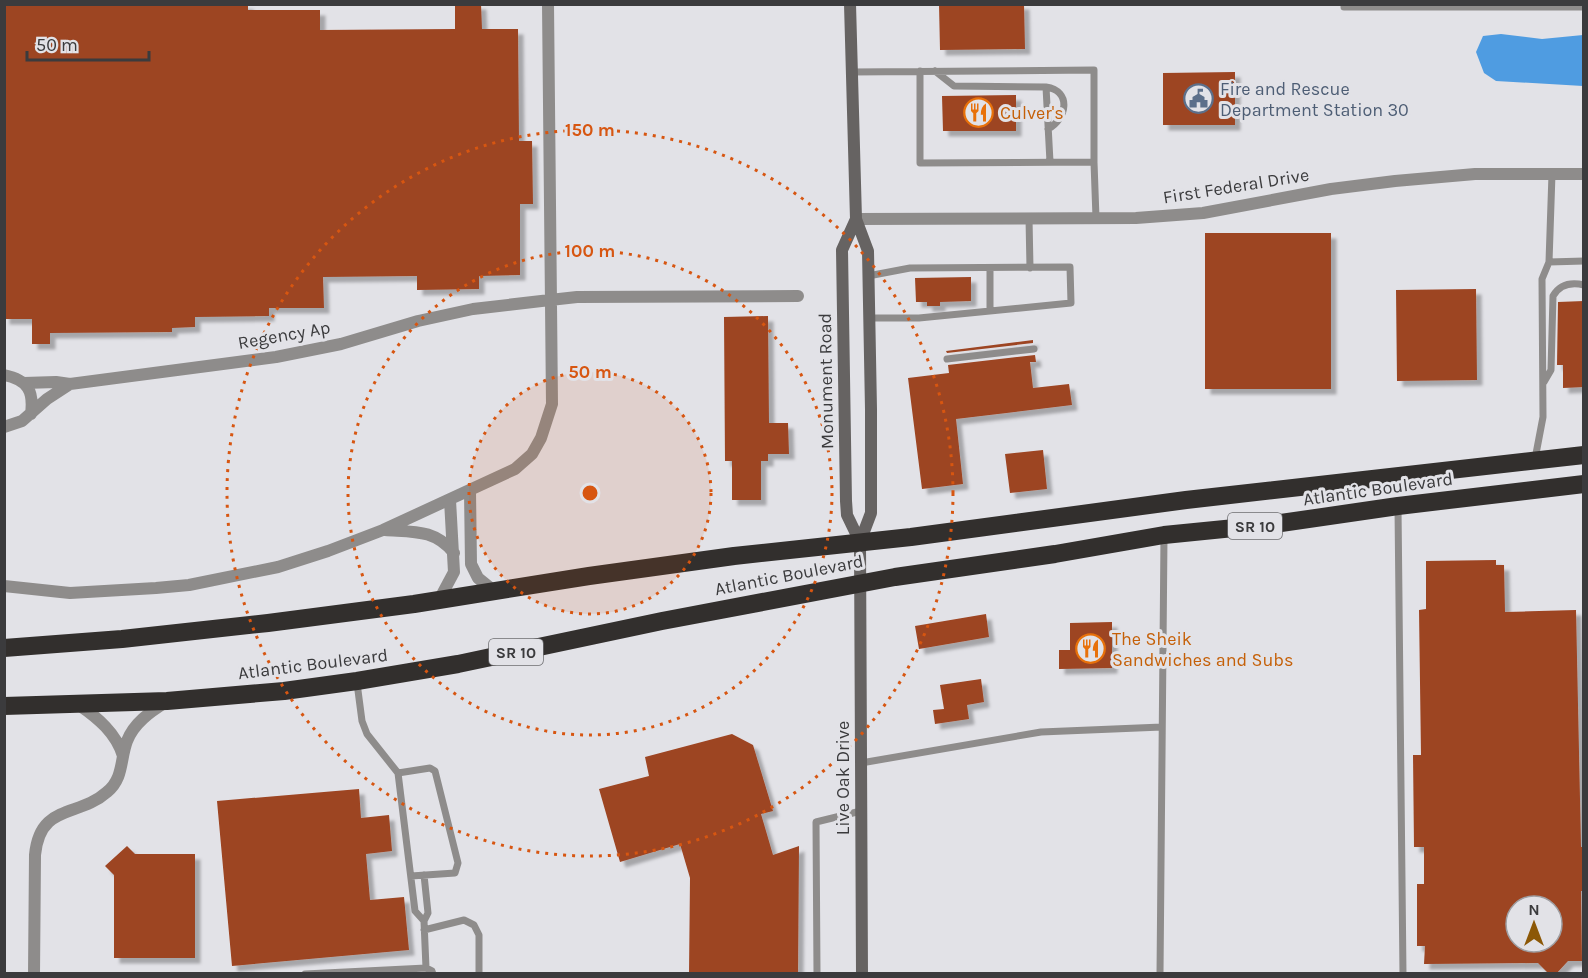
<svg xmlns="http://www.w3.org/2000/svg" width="1588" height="978" font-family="Karla,sans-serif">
  <defs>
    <filter id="shadow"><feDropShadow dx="5.5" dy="5.5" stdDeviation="1.5" flood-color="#0004"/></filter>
  </defs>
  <rect width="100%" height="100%" fill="#e2e2e7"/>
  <path fill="#4f9ce1" d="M1501,34L1542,39L1583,35V86L1496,81L1484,73L1476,52L1483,36Z"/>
  <path fill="#9d4422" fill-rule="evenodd" filter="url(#shadow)" d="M4,4H248V10H320V30L455,29V4H481L482,29H518L519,141H532L533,204H520V275L479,276V289L417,290V276L323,277L324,308H269V316L195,317V327L172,328V332L50,333V344H32V319H4Z
    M939,4H1024L1025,49L940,50Z
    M1235,72V125H1163V73Z
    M1016,95V131H943L942,96Z
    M1205,233H1331V389H1205Z
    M971,277V301L940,302V306H927V302H916L915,278Z
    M1476,289L1477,380L1397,381L1396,290Z
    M1584,301V387L1563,388V365H1557L1558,302Z
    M768,316L769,423H788L789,454H768V461H761V500H732V461H725L724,317Z
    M1033,340V343L947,353L946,351Z
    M1035,355L1036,362H1030L1033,388L1069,384L1072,405L956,419L963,484L922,489L908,378L949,373L948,365Z
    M1043,450L1047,489L1010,493L1005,454Z
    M1496,560V565H1504L1505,612L1576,610L1581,847H1584V891H1581L1582,961H1568L1556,974H1549L1538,963L1424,964L1425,946H1417V884H1424V847H1414L1413,755H1421L1419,610L1426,609V561ZM1516,906H1552V942H1516Z
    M986,614L989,637L919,649L915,626Z
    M1112,622V668L1059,669V650H1070V623Z
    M981,679L984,702L967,705L969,719L935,724L933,710L944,709L940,685Z
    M732,734L753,745L773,811L761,814L773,855L799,846L798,974H689L690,878L680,844L620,862L599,789L649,776L645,757Z
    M359,789L361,818L389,815L392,851L366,854L370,900L404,897L409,950L232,966L217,801Z
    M127,846L135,854H195V958H114V875L105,866Z"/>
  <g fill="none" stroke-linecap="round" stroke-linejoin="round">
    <path stroke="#8e8c8b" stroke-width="7" d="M1344,4V7H1584
      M935,71L954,86L1046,87L1050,162
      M852,72L1094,70V162L920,163V71
      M1046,87C1072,91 1067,119 1048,129
      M1094,162L1096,218
      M1029,218L1030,268
      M1549,262L1552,174
      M990,268V311
      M868,276L910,268L1070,267L1071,303L919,318H869
      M947,359L1034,349
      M1544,382L1551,370L1553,296C1560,284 1571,282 1584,285
      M1535,459L1543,417L1542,279L1549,262L1584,261
      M1398,508L1403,974
      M357,683L362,721L367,734L398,773L415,911L424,921
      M861,763L1041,732L1162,727
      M398,773L430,768L435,771L458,863L455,873L411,876
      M424,875L428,913L424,921L426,968
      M424,930L464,920L474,925L479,935V974
      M305,974L426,968L432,971L433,974
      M817,974L816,822L861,811
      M1160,974L1164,537"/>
    <path stroke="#8e8c8b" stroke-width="12" d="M856,219L1136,218L1203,213L1331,189L1395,181L1475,174H1584
      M4,375C28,380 34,391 31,414
      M24,383L56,382L70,384
      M4,427L22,421L47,399L70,384L276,357L341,344L418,321L473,309L550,300L577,297L798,296
      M470,491L471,564L478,578L494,591
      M385,530C413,532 435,529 454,553
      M4,586L70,593L156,588L189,585L278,567L328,551L383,530L515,469L532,454L541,438L552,404L548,4
      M439,600L454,572L450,500
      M79,705C98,718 116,733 123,756
      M34,974L35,855C40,803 78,818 107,792C124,778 120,759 127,741C134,723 150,712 166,702"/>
    <path stroke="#666362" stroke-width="12" d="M850,4L856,219L868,251L871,409V513L860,542L862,974
      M856,219L842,250L846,501L847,515L860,542"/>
    <path stroke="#322f2d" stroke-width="18" d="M4,648L122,639L268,623L414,604L589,576L734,556L911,537L1186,500L1584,455
      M4,706L167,701L284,691L357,681L458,664L662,621L895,577L1055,554L1164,535L1274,524L1398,506L1584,484"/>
  </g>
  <circle cx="590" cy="493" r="121" fill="#d75611" fill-opacity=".12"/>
  <g fill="none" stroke="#d75611" stroke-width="3" stroke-dasharray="3 6">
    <circle cx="590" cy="493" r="121"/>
    <circle cx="590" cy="493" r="242"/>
    <circle cx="590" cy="493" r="363"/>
  </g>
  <defs>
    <symbol id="civic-ring" viewBox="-11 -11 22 22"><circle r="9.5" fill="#e2e2e7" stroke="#5c6f8a" stroke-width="1.5"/><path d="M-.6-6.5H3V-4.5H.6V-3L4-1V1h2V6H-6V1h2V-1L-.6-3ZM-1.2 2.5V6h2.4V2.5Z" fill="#5c6f8a"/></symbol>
    <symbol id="restaurant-ring" viewBox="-11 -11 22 22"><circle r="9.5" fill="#e2e2e7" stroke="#e8710a" stroke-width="1.5"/><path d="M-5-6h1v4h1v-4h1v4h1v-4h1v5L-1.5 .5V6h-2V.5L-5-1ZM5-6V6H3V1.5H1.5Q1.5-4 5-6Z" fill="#e8710a"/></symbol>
  </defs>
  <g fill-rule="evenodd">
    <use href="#civic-ring" x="1182" y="82" width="33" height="33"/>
    <use href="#restaurant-ring" x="962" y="96" width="33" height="33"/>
    <use href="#restaurant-ring" x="1074" y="632" width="33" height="33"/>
  </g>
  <g text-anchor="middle" stroke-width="6" stroke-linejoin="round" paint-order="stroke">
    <g fill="#e2e2e7" stroke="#6d6d70" stroke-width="1.5">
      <rect x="1228" y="513" width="54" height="26" rx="4.5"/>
      <rect x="489" y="639" width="54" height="26" rx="4.5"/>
    </g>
    <g font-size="16" font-weight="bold" fill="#3b3b3d">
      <text x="1255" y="532">SR 10</text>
      <text x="516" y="658">SR 10</text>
    </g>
    <g font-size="18" fill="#4e5e75" stroke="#e2e2e7" text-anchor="start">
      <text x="1220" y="95">Fire and Rescue<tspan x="1220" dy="21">Department Station 30</tspan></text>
    </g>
    <g font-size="18" fill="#c56008" stroke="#e2e2e7" text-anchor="start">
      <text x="1000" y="119">Culver's</text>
      <text x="1112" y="645">The Sheik<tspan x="1112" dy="21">Sandwiches and Subs</tspan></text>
    </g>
    <g font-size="18" fill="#3b3b3d" stroke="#e2e2e7">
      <text transform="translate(1236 186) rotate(-9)" y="6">First Federal Drive</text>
      <text transform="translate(284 335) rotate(-10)" y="6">Regency Ap</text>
      <text transform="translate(826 381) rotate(-91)" y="6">Monument Road</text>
      <text transform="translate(1378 489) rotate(-8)" y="6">Atlantic Boulevard</text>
      <text transform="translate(789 575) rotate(-11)" y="6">Atlantic Boulevard</text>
      <text transform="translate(313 664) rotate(-7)" y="6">Atlantic Boulevard</text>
      <text transform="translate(843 778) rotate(-90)" y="6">Live Oak Drive</text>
    </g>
  </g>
  <circle cx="590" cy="493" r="9" fill="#d75611" stroke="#e2e2e7" stroke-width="3"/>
  <g font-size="18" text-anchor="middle" font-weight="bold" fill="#d75611" stroke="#e2e2e7" stroke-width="6" stroke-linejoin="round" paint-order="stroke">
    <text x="590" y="136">150 m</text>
    <text x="590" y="257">100 m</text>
    <text x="590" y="378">50 m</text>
  </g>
  <rect width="1588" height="978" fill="none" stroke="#3b3b3d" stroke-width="12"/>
  <g transform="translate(1534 924)"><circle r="28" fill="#e2e2e7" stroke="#9f9fa3" stroke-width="1.5"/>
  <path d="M0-4.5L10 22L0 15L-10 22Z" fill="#8c5807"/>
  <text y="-9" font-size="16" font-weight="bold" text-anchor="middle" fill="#3b3b3d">N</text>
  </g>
  <path d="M27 51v9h122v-9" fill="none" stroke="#3b3b3d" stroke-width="3"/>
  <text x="36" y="51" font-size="18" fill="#3b3b3d" stroke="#e2e2e7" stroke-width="4.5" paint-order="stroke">50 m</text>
</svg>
